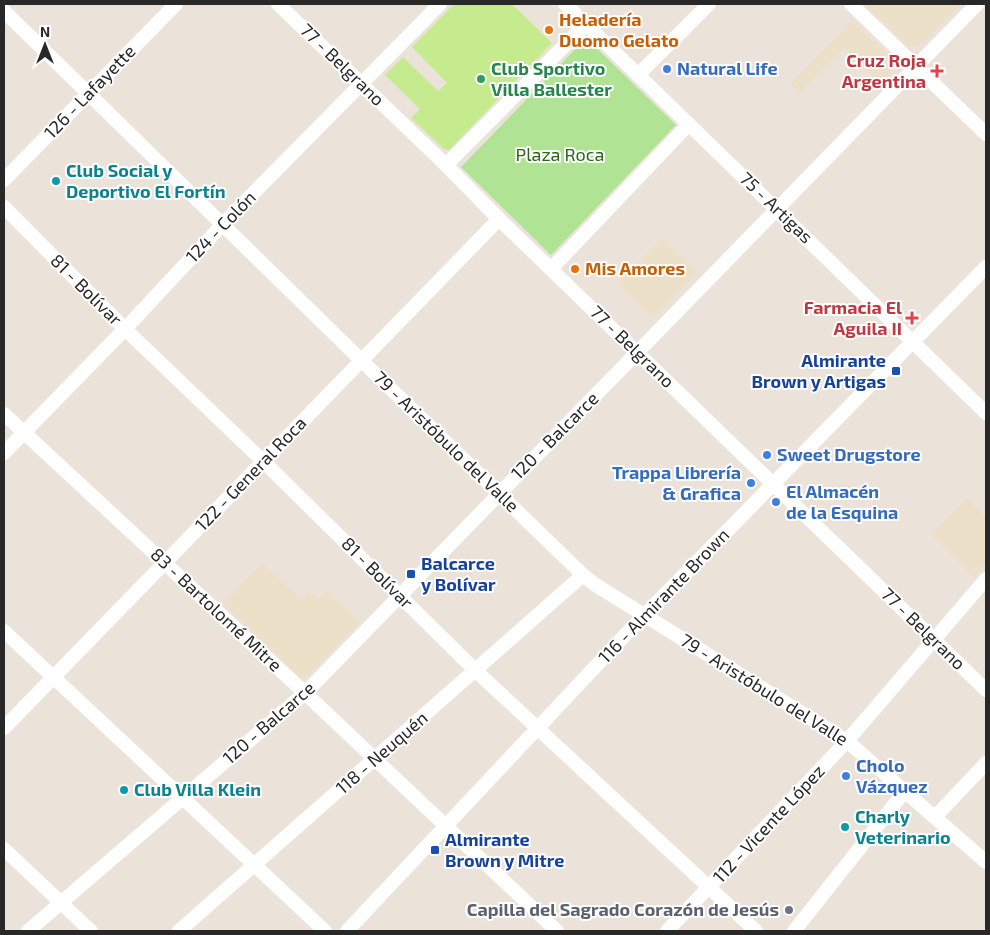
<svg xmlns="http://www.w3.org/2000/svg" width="990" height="935" font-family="'Exo 2',sans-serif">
  <rect width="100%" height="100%" fill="#ebe3d9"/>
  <path fill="#ede0c8" d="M865,4H957L959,6L919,46H908Z
    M852,20L890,57L891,76L882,85L844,48L800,93L790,84Z
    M663,239L698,273L653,318L618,284Z
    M967,498L986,517V563L974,577L931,534Z
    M262,563L301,599L309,591L318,600L327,591L360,622L307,677H300L223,604Z"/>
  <path fill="#b1e394" d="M586,38L676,125L551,255L461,167Z"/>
  <path fill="#c6eb8f" d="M454,4H512L552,43L449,150L444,149L411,118L420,109L385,75L403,57L438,91L447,83L412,47Z"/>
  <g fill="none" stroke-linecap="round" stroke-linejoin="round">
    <path stroke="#fff" stroke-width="14" d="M278,4L446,165L499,219L986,690
      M565,4L986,413
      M851,4L986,134
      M4,11L361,360L583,575L594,584L847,741L986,862
      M638,75L709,4
      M446,165L586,24
      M4,180L176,4
      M4,207L125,329L264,462L476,671L756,931
      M551,269L689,124
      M4,414L305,693L557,931
      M4,453L125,329L222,225L440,4
      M4,631L325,931
      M4,728L499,219
      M935,817L986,763
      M4,849L91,931
      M28,931L305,693L977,4
      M179,931L583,575
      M347,931L626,634L986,267
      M667,931L847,741L986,579
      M794,931L905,791"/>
  </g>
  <g fill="#e8710a" stroke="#fff" stroke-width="2">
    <circle cx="549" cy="30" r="5"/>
    <circle cx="575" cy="269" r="5"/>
  </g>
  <g fill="#3f7fe0" stroke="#fff" stroke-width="2">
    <circle cx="667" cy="69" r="5"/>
    <circle cx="767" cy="455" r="5"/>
    <circle cx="751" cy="483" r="5"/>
    <circle cx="776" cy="502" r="5"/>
    <circle cx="846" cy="776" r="5"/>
  </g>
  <g fill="#e0444e" stroke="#fff" stroke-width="2">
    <path d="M934.5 63.5h5v5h5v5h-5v5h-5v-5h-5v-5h5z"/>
    <path d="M909.5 310.5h5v5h5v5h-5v5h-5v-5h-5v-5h5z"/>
  </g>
  <circle fill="#2e9e5b" stroke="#fff" stroke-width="2" cx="481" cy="79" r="5"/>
  <g fill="#0f9aa8" stroke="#fff" stroke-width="2">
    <circle cx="56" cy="181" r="5"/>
    <circle cx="124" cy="790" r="5"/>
    <circle cx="845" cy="827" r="5"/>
  </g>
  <g fill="#1a4fb4" stroke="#fff" stroke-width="2">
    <rect x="891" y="366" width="10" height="10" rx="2.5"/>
    <rect x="406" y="569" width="10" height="10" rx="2.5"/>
    <rect x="430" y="845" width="10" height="10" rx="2.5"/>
  </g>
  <circle fill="#6b7280" stroke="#fff" stroke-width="2" cx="789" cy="910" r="5"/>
  <g text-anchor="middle" stroke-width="4" stroke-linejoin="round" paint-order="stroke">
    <g font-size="18" font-weight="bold" fill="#c56008" stroke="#fff" text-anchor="start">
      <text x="559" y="26">Heladería<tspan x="559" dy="21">Duomo Gelato</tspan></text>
      <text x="585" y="275">Mis Amores</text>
    </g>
    <g font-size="18" font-weight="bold" fill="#be3a42" stroke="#fff" text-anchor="end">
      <text x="926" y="67">Cruz Roja<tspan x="926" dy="21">Argentina</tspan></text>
      <text x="902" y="314">Farmacia El<tspan x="902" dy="21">Aguila II</tspan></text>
    </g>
    <g font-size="18" fill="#282828" stroke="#fff">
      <text transform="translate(342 65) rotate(44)" y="6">77 - Belgrano</text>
      <text transform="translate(90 92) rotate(-46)" y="6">126 - Lafayette</text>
      <text transform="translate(776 208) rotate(44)" y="6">75 - Artigas</text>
      <text transform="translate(221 227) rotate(-46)" y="6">124 - Colón</text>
      <text transform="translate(86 290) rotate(45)" y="6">81 - Bolívar</text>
      <text transform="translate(632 347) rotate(44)" y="6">77 - Belgrano</text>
      <text transform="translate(555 436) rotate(-45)" y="6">120 - Balcarce</text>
      <text transform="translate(446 442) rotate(44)" y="6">79 - Aristóbulo del Valle</text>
      <text transform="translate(251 474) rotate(-46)" y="6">122 - General Roca</text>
      <text transform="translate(377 573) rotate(45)" y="6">81 - Bolívar</text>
      <text transform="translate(664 596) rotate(-46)" y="6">116 - Almirante Brown</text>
      <text transform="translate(216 610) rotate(43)" y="6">83 - Bartolomé Mitre</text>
      <text transform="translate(923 629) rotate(44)" y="6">77 - Belgrano</text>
      <text transform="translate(764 690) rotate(32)" y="6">79 - Aristóbulo del Valle</text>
      <text transform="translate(269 723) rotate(-41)" y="6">120 - Balcarce</text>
      <text transform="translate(382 753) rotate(-41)" y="6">118 - Neuquén</text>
      <text transform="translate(769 824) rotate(-47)" y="6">112 - Vicente López</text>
    </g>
    <g font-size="18" font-weight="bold" fill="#27864d" stroke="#fff" text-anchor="start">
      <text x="491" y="75">Club Sportivo<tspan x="491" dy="21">Villa Ballester</tspan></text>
    </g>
    <g font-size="18" font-weight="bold" fill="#366cbe" stroke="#fff" text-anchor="start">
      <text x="677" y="75">Natural Life</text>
      <text x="777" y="461">Sweet Drugstore</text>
      <text x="741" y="479" text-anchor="end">Trappa Librería<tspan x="741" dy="21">&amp; Grafica</tspan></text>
      <text x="786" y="498">El Almacén<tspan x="786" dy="21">de la Esquina</tspan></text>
      <text x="856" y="772">Cholo<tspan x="856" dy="21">Vázquez</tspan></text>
    </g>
    <g font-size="18" fill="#2a6518" stroke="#fff">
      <text x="560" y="161">Plaza Roca</text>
    </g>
    <g font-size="18" font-weight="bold" fill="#0d838f" stroke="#fff" text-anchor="start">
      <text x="66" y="177">Club Social y<tspan x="66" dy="21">Deportivo El Fortín</tspan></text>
      <text x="134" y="796">Club Villa Klein</text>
      <text x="855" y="823">Charly<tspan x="855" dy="21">Veterinario</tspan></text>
    </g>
    <g font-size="18" font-weight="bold" fill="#164399" stroke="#fff" text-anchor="start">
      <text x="886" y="367" text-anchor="end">Almirante<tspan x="886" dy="21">Brown y Artigas</tspan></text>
      <text x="421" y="570">Balcarce<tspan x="421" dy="21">y Bolívar</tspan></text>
      <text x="445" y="846">Almirante<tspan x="445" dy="21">Brown y Mitre</tspan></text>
    </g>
    <g font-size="18" font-weight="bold" fill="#5b616d" stroke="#fff" text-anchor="end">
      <text x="779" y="916">Capilla del Sagrado Corazón de Jesús</text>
    </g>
  </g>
  <rect width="990" height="935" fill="none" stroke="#282828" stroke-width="10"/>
  <g transform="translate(45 45)" stroke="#ffffff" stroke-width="4" paint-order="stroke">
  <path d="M0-4L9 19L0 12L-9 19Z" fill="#282828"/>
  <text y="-8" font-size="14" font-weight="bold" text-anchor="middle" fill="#282828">N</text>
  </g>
</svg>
